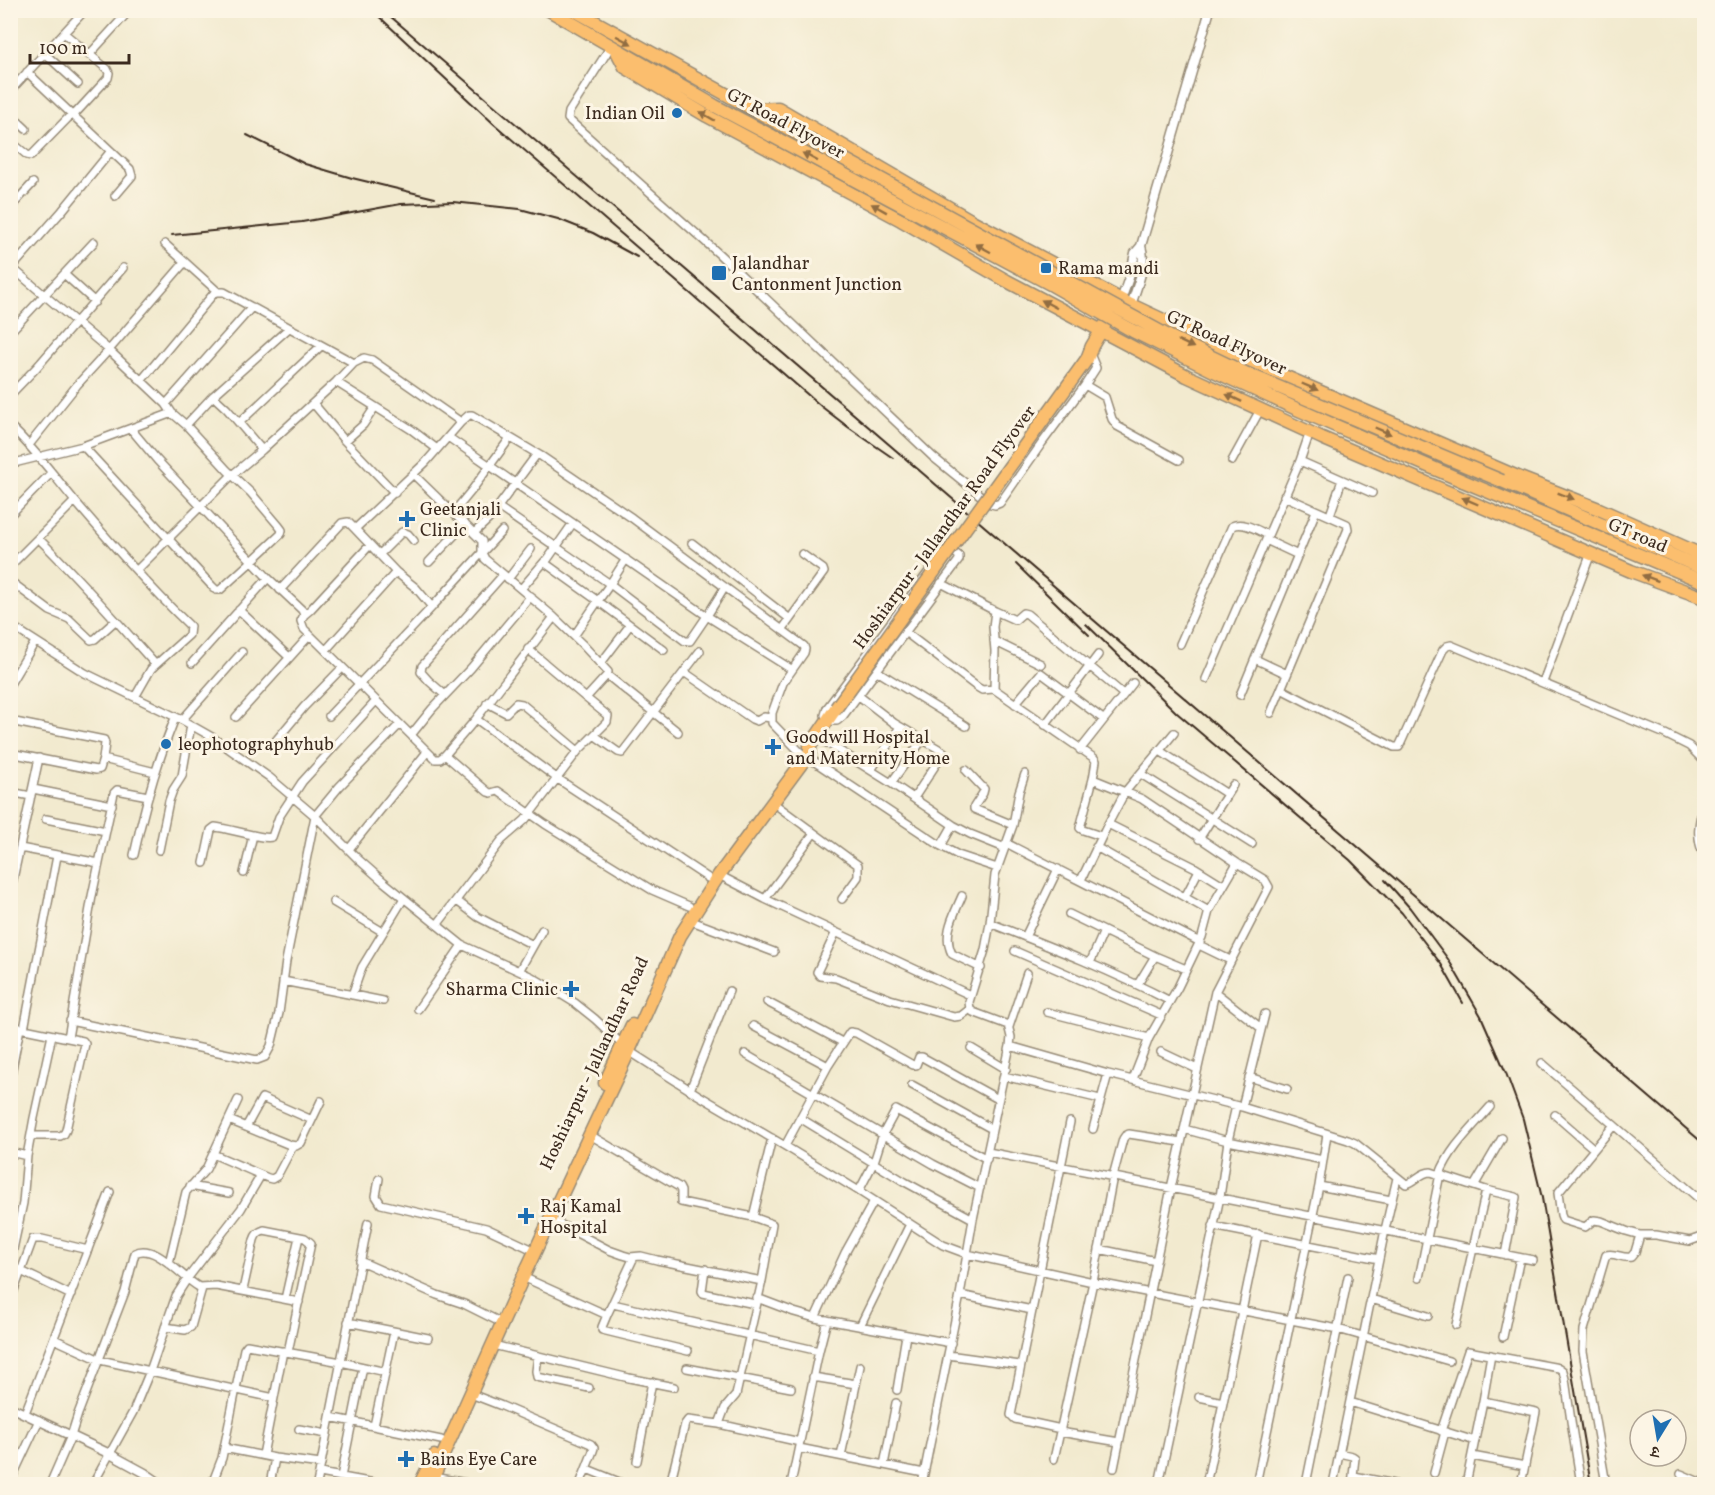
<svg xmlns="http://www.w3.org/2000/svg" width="1715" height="1495" font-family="Vollkorn,'Noto Serif Devanagari',serif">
  <rect width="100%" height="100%" fill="#fcf5e5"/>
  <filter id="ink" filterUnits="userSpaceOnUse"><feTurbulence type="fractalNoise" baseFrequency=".0167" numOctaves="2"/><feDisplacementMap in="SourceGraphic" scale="12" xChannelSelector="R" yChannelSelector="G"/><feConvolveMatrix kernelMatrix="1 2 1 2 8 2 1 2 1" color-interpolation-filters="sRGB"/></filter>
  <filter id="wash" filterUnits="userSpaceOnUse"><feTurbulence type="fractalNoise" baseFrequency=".008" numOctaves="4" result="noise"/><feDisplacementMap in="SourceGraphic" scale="24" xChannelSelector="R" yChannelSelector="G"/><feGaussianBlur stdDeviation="1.35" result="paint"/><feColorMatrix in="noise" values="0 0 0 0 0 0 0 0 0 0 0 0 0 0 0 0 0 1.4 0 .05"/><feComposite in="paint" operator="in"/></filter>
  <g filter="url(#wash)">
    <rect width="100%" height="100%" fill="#f2eacf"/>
  </g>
  <g filter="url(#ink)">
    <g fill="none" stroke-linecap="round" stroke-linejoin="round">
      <defs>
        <path id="minor" d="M64,33L107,69L109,73L108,78L73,116
          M611,46L569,112L568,119L719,254L933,457L991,504L995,505L1000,503L1042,443L1085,385L1105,397L1112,419L1117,426L1179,460
          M44,53L78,84
          M89,55L129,11
          M27,72L130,169L132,176L115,196
          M10,91L85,10
          M10,114L26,129
          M10,141L27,155L31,156L71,115
          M10,208L33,183
          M165,244L217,291
          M10,266L109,350L166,404L172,413L186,425L227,470L251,493L279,526L282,530L281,534L252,561L268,578L302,610L304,615L301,621L304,629L435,759H440L445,755L488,792L491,793L498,791L545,824L652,890L689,906
          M10,270L62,211L111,151
          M64,274L95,302
          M10,332L94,242
          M354,363L336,382L313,403L344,440L395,493
          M141,381L215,292H224L354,363L364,358L372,360L461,422L469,415H472L541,456L632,518L804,646L805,649L804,653L783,683L772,713V723L800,752L941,846L958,855L997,868
          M336,382L412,430L437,449
          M1085,385L1096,368L1090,354
          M10,395L37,367L123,268
          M213,396L227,409L262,450
          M166,404L252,307
          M239,423L321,346
          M186,425L213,396L289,328
          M10,426C34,448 53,475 74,500C111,543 149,587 190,626L189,635L151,669L135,697
          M448,437C535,497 621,556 707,616L690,641H685L610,584L626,559
          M345,441L363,425L375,407
          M29,445L77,385L109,350L185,262
          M83,446L212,586L216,590H220L252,561L157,460L131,429
          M1232,461L1260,410
          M1300,461L1372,493
          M10,464L83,446L172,413
          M413,474L482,541V553L485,559L554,617L582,644L608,672L607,675L586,698L608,716L607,722L578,751L525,820L502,840L437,925
          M498,507L610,584L598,601L545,563L573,523
          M453,513L472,490L510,438
          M10,515L51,473
          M1330,515L1342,480
          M474,533L489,519L537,454
          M38,538C79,578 117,622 155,664
          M1266,540L1298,555
          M692,543L790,619
          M947,547L959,556V560L843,716L837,721H827L825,715L827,708Z
          M379,555L402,532L408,534L414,541
          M429,562L465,524
          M10,566L75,501
          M137,570L232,475L262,450L313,403
          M508,579L531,549
          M10,581L50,611L69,619L91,640L95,639L115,621
          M941,583L995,611L993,627L995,651L994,689L1094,758L1096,761L1093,779
          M725,587L707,616L791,669
          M521,589L545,561
          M280,590L342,523L348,522L355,529
          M432,607L502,531
          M239,610L289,657
          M995,611L1015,620L1023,613L1027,614L1123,694
          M304,615L310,610L370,545
          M10,625L85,673L182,720L212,737L269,777L315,816L359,860L384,882L462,945L532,977L549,987L575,1003L595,1019L629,1051L698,1095L785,1146L859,1191L943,1245L967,1254L1093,1282L1338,1329L1449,1361
          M782,630L824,572L823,569L802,554
          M905,632L977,687L982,690L994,689
          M574,636L598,601L664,650
          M994,641L1041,664
          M1180,644L1232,526C1243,521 1257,530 1268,535
          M528,649L586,698
          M326,650L396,572L355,529L426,462L461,422
          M1255,659L1287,674
          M192,663L268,578
          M601,663L630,625
          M877,671L966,726
          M684,672L752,719L757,721L764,717L771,718
          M607,675L678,732
          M1206,679L1300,461L1310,432
          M1543,682L1591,553
          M10,684L35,642
          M1281,689L1394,747H1399L1443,650L1447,646L1451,645L1665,734L1689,746L1704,761
          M445,695L429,681L421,672L422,666L503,575
          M1240,695L1316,511
          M859,696L894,723L944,752L914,798
          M487,703L506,713L516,703L522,704L578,751
          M1015,704L1041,673L1103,719
          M1271,713L1348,529L1347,524L1284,496
          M329,716L432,607L416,588L396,572
          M236,717L310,635
          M476,719L558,779L708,878
          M182,720L242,652
          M10,721L104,740L105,743L103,759
          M1045,725L1098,655
          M411,735L432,709L471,668L531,596
          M594,735L618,752L622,753L700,651
          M816,736L891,783L953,825L970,834L1005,848
          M273,744L304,707L342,668
          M1080,750L1133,683
          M1160,751L1227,794
          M10,753L96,770L100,769L103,759L155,772
          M445,755L476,719L554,617
          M871,770L900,727
          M966,770L984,789L983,793L974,807V809L1013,825
          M1141,774L1252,844
          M891,783L923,739
          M33,789L112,805
          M10,792L31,796
          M772,802L858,865V877L842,899
          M1704,802C1699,823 1695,835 1704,856
          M46,819L106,831
          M1108,824L1194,867L1223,885
          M1101,836L1083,830L1080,828L1093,779L1125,792L1174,733
          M1199,839L1233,785
          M1006,843L1200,942
          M941,846L953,825
          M1096,847L1209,911
          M20,848L99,863
          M349,849L427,752
          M159,850L169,801L173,790L182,776L191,725
          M134,855C144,808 157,762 175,718
          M204,863L211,830L215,827C228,828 263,840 272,837L279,817L302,782L376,701
          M244,873L253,835
          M719,875L765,899L970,995
          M1081,880L1108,824L1125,792L1142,799L1237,863
          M10,893L39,758
          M962,896C954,915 942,934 952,954L981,968
          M1185,897L1199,870
          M765,899L814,833
          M457,901L478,917L533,945
          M333,902L383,932
          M1069,914L1155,956
          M689,920L774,952
          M990,923C1051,947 1112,971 1170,1001
          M836,932L817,972L820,976L836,978L890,999L954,1017L961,1016L970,1009
          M1025,937L1058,869
          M1199,945L1230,960
          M1015,951L1161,1015
          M1090,963L1104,931
          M519,971L542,930
          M283,981L383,1001
          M1138,984L1155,956L1186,969
          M1215,992L1261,1028
          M352,995L362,967L404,898
          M767,1002L842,1042
          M418,1009L462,945
          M1047,1012L1149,1038
          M70,1021L257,1060L265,1057L271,1046L279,1013L286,961L315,816L339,787L400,724
          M10,1026L68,1038L92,896L114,793L117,790L148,796
          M753,1026L828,1066
          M1009,1027L1027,973
          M24,1029L57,856
          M1010,1046L1108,1074L1242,1107L1348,1140L1355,1143L1406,1184C1416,1182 1420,1172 1431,1172L1486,1190L1516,1197L1505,1255
          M971,1048L1006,1069
          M1161,1052L1197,1069
          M745,1054L933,1164L980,1188
          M1542,1063L1704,1203
          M1004,1076L1100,1099
          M1249,1077L1287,1089
          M10,1079L20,1028
          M912,1085L992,1129
          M690,1090L729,991
          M1242,1107L1265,1014
          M1555,1115L1594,1149
          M800,1118L905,1182L973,1219
          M229,1120L290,1145L296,1146L301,1143L321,1101
          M1614,1125L1558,1193L1561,1215L1563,1220L1585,1227L1594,1220L1601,1221L1626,1231L1640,1235H1656L1690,1241L1704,1236
          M246,1127L262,1098L312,1120
          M1093,1129L1108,1074
          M1184,1129L1228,1141L1323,1160
          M590,1135L679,1187L681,1191V1202L753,1217L772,1224L762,1281L736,1395L725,1408L719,1424
          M31,1136H60L64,1134L66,1130L85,1044L83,1041L68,1038
          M785,1146L828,1066L850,1032L856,1033L913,1065H916L919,1057H922L998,1099
          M10,1152L27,1156
          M988,1152L1533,1260
          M213,1154L268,1178L272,1179L277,1176L293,1146
          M379,1179L376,1196L381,1204L486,1228L529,1248
          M190,1186L229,1193
          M1319,1186L1391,1200
          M1474,1186L1502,1138
          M859,1191L874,1162L883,1134L896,1110L987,1159
          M753,1217L772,1138
          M550,1219L609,1250L623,1255L630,1257L641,1256L657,1260L762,1281
          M1213,1226L1379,1259
          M1099,1249L1156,1261
          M12,1254L23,1203L27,1156L34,1118L52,1035
          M360,1261L437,1295L464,1304L496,1320
          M169,1263L186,1192L206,1169L238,1100
          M705,1269L702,1291L703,1293L755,1304
          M21,1271L71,1295
          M523,1277L607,1315L634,1257
          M1419,1278L1440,1174C1450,1148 1472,1128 1490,1107
          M243,1290L254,1240C256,1234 258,1232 264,1230L305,1238L311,1243L288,1352
          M960,1295L1032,1310
          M757,1298L794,1312L815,1318L951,1343
          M285,1299L299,1237
          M1371,1299L1428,1316
          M10,1301L33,1239H42L88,1250
          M613,1304L819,1351
          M607,1315L602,1327V1330L688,1351
          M815,1318L845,1253L874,1201
          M348,1322L428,1338
          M1456,1325L1486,1190
          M860,1326L910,1224
          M165,1327L185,1330L191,1327L202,1288
          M1503,1337L1520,1258
          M54,1339L100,1360L274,1398
          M493,1345L629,1378L674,1387
          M948,1355L1020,1365
          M538,1356L536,1371L537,1377L589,1388
          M687,1368L791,1388
          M813,1377L856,1384
          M897,1390L906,1335
          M471,1394L502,1406L591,1444L594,1448L593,1451L580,1484
          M1199,1397L1223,1402
          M1483,1401L1536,1412L1521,1484
          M1350,1402L1475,1441
          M25,1413L110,1192
          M330,1417L441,1440
          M374,1426L394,1332
          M299,1429L327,1434
          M1061,1429L1015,1419L1011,1415L1070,1122
          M1441,1431L1468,1351L1559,1368L1563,1371L1565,1379L1572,1428L1581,1484
          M1060,1432L1119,1442
          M224,1448L275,1458L321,1464
          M799,1448L924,1473
          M1339,1453L1352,1456L1355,1458L1352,1484
          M263,1455L283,1351
          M841,1456L860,1366
          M1472,1456L1525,1466
          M1054,1459L1093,1282L1113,1176L1123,1139L1125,1136L1129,1134L1181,1142
          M637,1461L652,1382
          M884,1465L896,1403
          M1114,1468L1171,1188L1215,992L1269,887L1265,880L1237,863L1209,911L1202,937L1178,987L1149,1038L1133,1079
          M587,1469L624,1484
          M320,1473L380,1484
          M1434,1473L1445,1432
          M1681,1474L1704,1484
          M1354,1476L1395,1484
          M341,1477L363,1367
          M433,1477L472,1484
          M1207,1480L1258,1234
          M10,1482L39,1420
          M50,1484L71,1436L78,1414L115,1318L125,1292L135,1253C155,1242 182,1278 199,1287L216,1286L299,1302
          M93,1484L133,1412L150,1371L176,1296L187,1279L241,1209L261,1175
          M212,1484L222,1458L244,1349L247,1345L341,1362L386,1372
          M270,1484L275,1458
          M317,1484L368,1223
          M670,1484L685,1424L688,1420L719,1424L800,1442
          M791,1484L819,1351L827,1320
          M922,1484L960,1295L973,1219L1010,1046L1011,1037L1008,1025L973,1012L970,1009L969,1002L985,950L990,923L995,875L1013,825L1019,792L1025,774
          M1159,1484L1220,1197L1228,1141L1236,1106
          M1256,1484L1319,1186L1327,1134
          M1306,1484L1348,1277
          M1333,1484L1385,1230L1397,1178
          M1466,1484L1483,1401L1491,1355
          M1606,1484L1583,1351L1584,1330L1606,1255C1615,1252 1622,1259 1631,1257L1635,1252L1640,1235"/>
        <path id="tertiary" d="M1121,300L1131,272L1135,253L1141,246L1210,10
          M1131,305C1137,287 1147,264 1141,246
          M10,1407L110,1454L145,1473L161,1484"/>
        <path id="trunk" d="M549,10L715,106L772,136
          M574,10L778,123
          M615,48L625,67L707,116L901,220L1007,281L1187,376L1322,438L1631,571L1704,598
          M753,109L778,108L972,221L1131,305L1272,371L1520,478L1599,509L1704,556
          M1087,359L1092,346L1104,326
          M1463,481L1704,582
          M1502,481L1704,569
          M605,1083L632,1025
          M420,1484L434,1456
          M430,1484L523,1277L629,1051L680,936L719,875L810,752V746L836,708"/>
      </defs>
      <use href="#minor" stroke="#968a76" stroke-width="10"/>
      <use href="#tertiary" stroke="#968a76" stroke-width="11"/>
      <use href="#trunk" stroke="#968a76" stroke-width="15"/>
      <use href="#minor" stroke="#fff" stroke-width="7"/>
      <use href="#tertiary" stroke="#fff" stroke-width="8"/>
      <use href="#trunk" stroke="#fbbe6e" stroke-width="12"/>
      <path stroke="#3b2a1e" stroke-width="2" d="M372,10L494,124L822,407L848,427L893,458
        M383,10L1704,1144
        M247,135L305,164L352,178L435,198
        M172,235L302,222L401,204L453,202L520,209L558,219L593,233L637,257
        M1016,564L1089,635
        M1086,624L1177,713L1350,860L1402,913L1441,964L1463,1003
        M1385,880L1410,908L1448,959L1481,1016L1506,1073L1523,1119L1542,1198L1591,1484"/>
      <defs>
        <path id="trunk-bridge" d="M778,123L1172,338L1245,373L1502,481
          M772,136L1052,285L1133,331L1214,371L1299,410L1463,481
          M836,708L1087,359"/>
      </defs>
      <use href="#trunk-bridge" stroke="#968a76" stroke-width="15" stroke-linecap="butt"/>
      <use href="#trunk-bridge" stroke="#fbbe6e" stroke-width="12"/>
    </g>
    <defs><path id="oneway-solid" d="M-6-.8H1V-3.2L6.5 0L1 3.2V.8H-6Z" transform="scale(1.5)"/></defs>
    <g fill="#916d42">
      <use href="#oneway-solid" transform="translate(624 40) rotate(28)"/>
      <use href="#oneway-solid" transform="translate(707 116) rotate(-150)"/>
      <use href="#oneway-solid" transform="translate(810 157) rotate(-152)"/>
      <use href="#oneway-solid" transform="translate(879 208) rotate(-151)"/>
      <use href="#oneway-solid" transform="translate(983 248) rotate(-152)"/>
      <use href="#oneway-solid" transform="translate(1049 304) rotate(-152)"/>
      <use href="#oneway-solid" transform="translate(1186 344) rotate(26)"/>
      <use href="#oneway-solid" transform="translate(1310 387) rotate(23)"/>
      <use href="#oneway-solid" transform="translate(1234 398) rotate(-155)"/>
      <use href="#oneway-solid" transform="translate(1383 431) rotate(23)"/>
      <use href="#oneway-solid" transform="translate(1566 496) rotate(22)"/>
      <use href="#oneway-solid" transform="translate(1470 501) rotate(-157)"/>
      <use href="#oneway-solid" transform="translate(1650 578) rotate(-160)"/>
    </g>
  </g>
  <g fill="#1f6fb2" stroke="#fcf5e5" stroke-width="2">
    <circle cx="677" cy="113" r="6"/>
    <rect x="1040" y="262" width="12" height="12" rx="3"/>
    <rect x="711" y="265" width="16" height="16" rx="3"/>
    <path d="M404 510h6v6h6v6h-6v6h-6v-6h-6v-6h6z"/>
    <circle cx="166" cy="744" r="6"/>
    <path d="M770 738h6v6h6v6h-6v6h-6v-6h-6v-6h6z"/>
    <path d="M568 980h6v6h6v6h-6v6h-6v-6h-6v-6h6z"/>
    <path d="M523 1207h6v6h6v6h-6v6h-6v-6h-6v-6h6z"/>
    <path d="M403 1450h6v6h6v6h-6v6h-6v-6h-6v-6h6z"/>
  </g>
  <g text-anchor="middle" stroke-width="6" stroke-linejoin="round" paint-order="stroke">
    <g font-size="18" fill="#3b2a1e" stroke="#fcf5e5" text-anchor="start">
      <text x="665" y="119" text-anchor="end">Indian Oil</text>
      <text x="732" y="269">Jalandhar<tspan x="732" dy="21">Cantonment Junction</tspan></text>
      <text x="1058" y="274">Rama mandi</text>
      <text x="420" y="515">Geetanjali<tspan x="420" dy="21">Clinic</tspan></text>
      <text x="786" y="743">Goodwill Hospital<tspan x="786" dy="21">and Maternity Home</tspan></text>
      <text x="178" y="750">leophotographyhub</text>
      <text x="558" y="995" text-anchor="end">Sharma Clinic</text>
      <text x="540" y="1212">Raj Kamal<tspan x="540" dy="21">Hospital</tspan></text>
      <text x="420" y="1465">Bains Eye Care</text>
    </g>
    <g font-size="18" fill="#3b2a1e" stroke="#fcf5e5">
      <text transform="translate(786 123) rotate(28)" y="6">GT Road Flyover</text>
      <text transform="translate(1227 342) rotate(25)" y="6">GT Road Flyover</text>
      <text transform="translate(944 527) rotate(-54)" y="6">Hoshiarpur - Jallandhar Road Flyover</text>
      <text transform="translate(1638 535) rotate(23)" y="6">GT road</text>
      <text transform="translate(594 1063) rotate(-65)" y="6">Hoshiarpur - Jallandhar Road</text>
    </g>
  </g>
  <rect width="1715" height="1495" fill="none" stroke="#fcf5e5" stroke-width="36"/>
  <g transform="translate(1658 1438) rotate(191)"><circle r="28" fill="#fcf5e5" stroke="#afa495" stroke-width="1.5"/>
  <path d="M0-4.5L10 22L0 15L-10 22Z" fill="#1f6fb2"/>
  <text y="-9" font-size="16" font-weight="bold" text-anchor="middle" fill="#3b2a1e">उ</text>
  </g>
  <path d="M30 54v9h99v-9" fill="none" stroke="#3b2a1e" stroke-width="3"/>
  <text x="39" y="54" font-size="18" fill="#3b2a1e" stroke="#fcf5e5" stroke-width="4.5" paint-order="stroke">100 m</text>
</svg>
